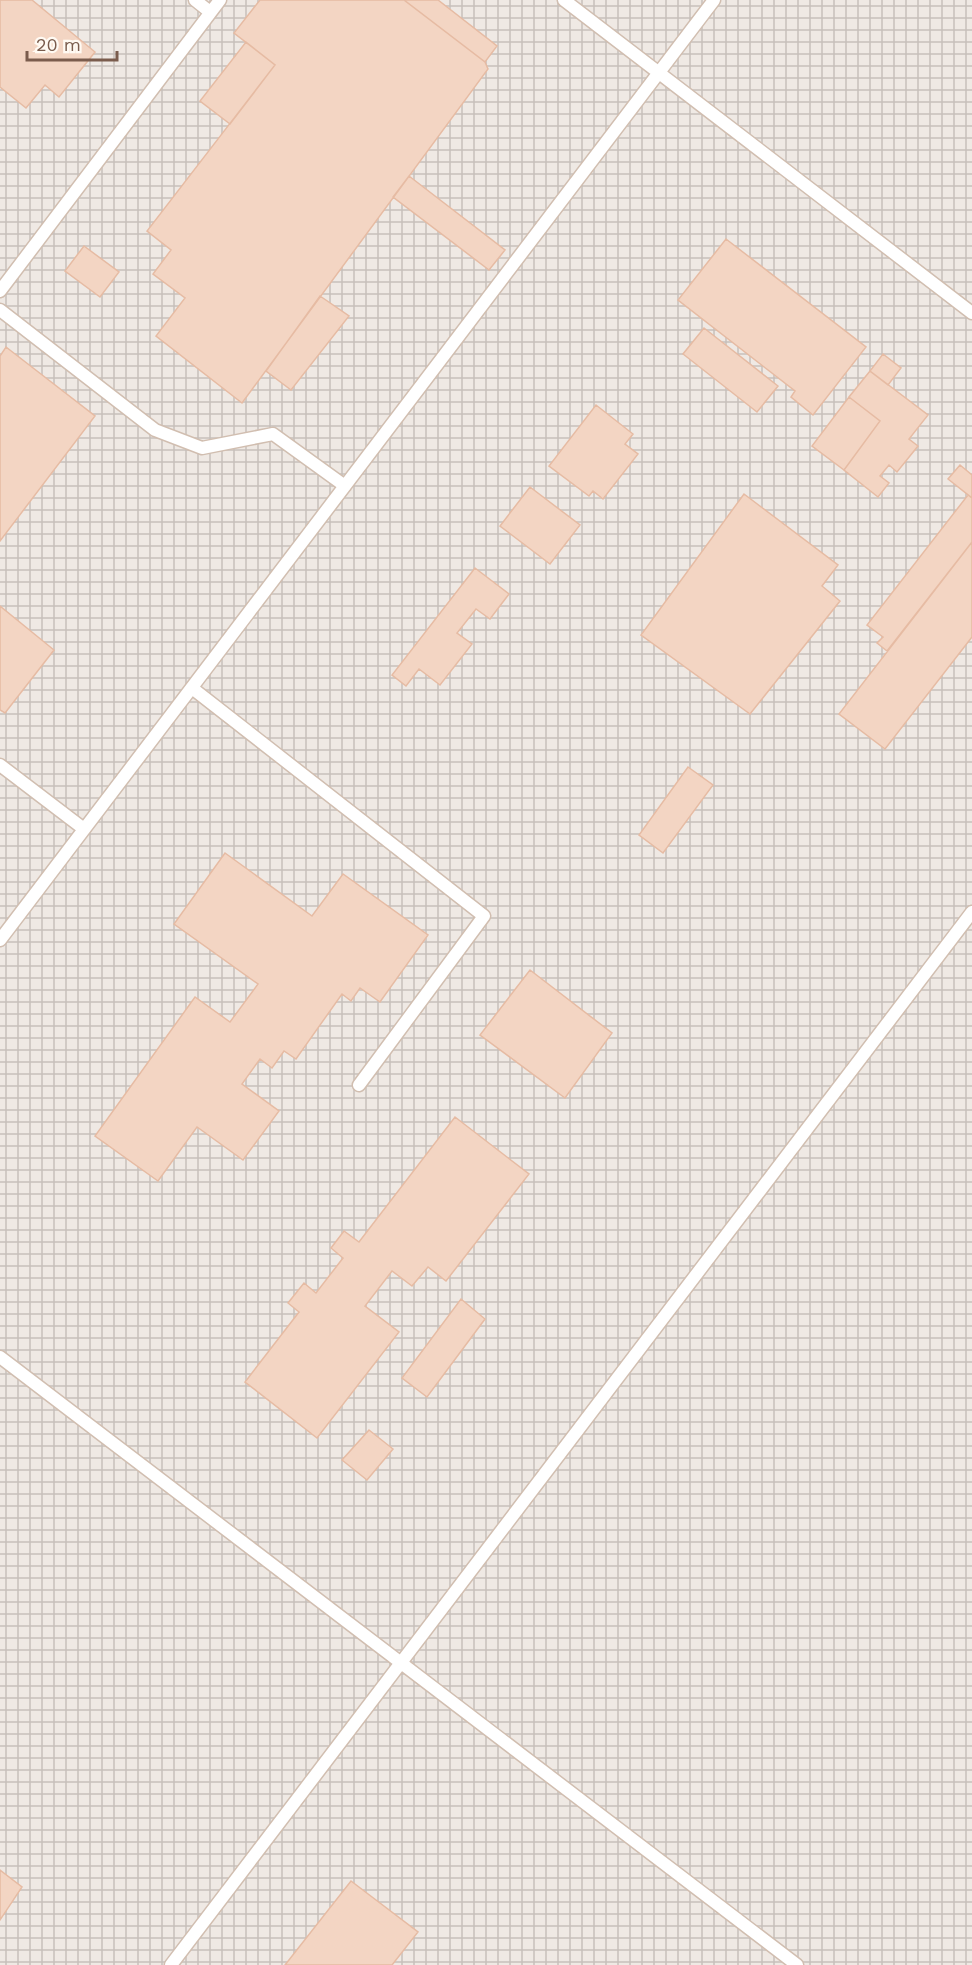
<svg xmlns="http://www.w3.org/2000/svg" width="972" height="1965" font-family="'Work Sans',sans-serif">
  <defs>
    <pattern id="industrial-grid" width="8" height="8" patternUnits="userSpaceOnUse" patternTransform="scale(1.5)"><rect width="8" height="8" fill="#efe9e4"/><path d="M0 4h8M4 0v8" fill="none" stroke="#c7c0bb"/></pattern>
  </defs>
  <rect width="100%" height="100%" fill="#fdf6ec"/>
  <path fill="url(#industrial-grid)" d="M0,0H972V1965H0Z"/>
  <path fill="#f3d5c3" stroke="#e6bba3" stroke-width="1.5" d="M0,0H32L95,52L59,97L45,85L26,108L0,87Z
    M260,0H404L485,62L488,69L242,403L156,336L185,298L153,274L171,250L147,231L275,65L234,33Z
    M404,0H438L497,46L485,62Z
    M246,42L275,65L230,124L200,101Z
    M409,176L505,250L489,270L393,197Z
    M726,239L866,347L813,415L791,397L795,391L678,300Z
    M84,246L119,272L100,297L65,271Z
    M320,296L349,316L291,390L266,371Z
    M704,328L778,386L757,412L683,354Z
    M6,347L95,416L0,541V356Z
    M883,354L901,368L888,385L870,371Z
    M870,371L928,415L909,439L918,446L897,472L889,465L880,476L889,483L878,497L844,470L880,421L849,397Z
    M849,397L880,421L844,470L812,446Z
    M596,405L633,434L625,444L638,454L603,499L593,491L589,496L549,466Z
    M960,465L972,475V498L948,479Z
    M530,487L580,525L550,564L500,526Z
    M744,494L838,565L822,586L840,601L750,714L641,635Z
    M968,495L972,498V542L887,651L877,643L883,637L867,625Z
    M972,542V637L885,749L839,714Z
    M475,568L509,594L490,619L476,609L457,633L472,644L440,685L419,669L406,686L392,675Z
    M0,606L54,650L5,713L0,710Z
    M688,767L713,785L663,853L639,835Z
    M225,853L312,916L343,874L428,935L380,1002L360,988L351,1001L342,994L296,1059L284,1051L272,1068L260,1059L242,1084L279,1111L243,1160L197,1127L158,1181L95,1136L195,997L230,1022L258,984L174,924Z
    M530,970L612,1033L565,1098L480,1035Z
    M455,1117L529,1174L446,1281L428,1267L412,1286L392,1271L365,1306L399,1332L317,1438L245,1382L299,1312L288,1303L304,1283L316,1293L343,1258L331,1248L344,1231L359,1242Z
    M461,1299L485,1319L427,1397L402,1378Z
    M369,1430L393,1449L367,1480L342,1460Z
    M0,1870L22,1887L0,1920Z
    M351,1881L418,1932L392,1965H285Z"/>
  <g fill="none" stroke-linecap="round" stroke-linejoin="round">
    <defs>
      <path id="lane" d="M195,0L210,12
        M564,0L972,313
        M0,291L220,0
        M0,310L155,430L202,448L273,434L345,486
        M192,688L484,916L359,1085
        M0,765L84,829
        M0,940L714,0
        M0,1357L797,1965
        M171,1965L972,912"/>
    </defs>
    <use href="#lane" stroke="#d1beb0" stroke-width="15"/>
    <use href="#lane" stroke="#fff" stroke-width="12"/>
  </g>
  <path d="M27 51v9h90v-9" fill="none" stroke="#7a5c4d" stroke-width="3"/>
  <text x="36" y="51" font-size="18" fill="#7a5c4d" stroke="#fffaf3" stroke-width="4.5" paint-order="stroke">20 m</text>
</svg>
